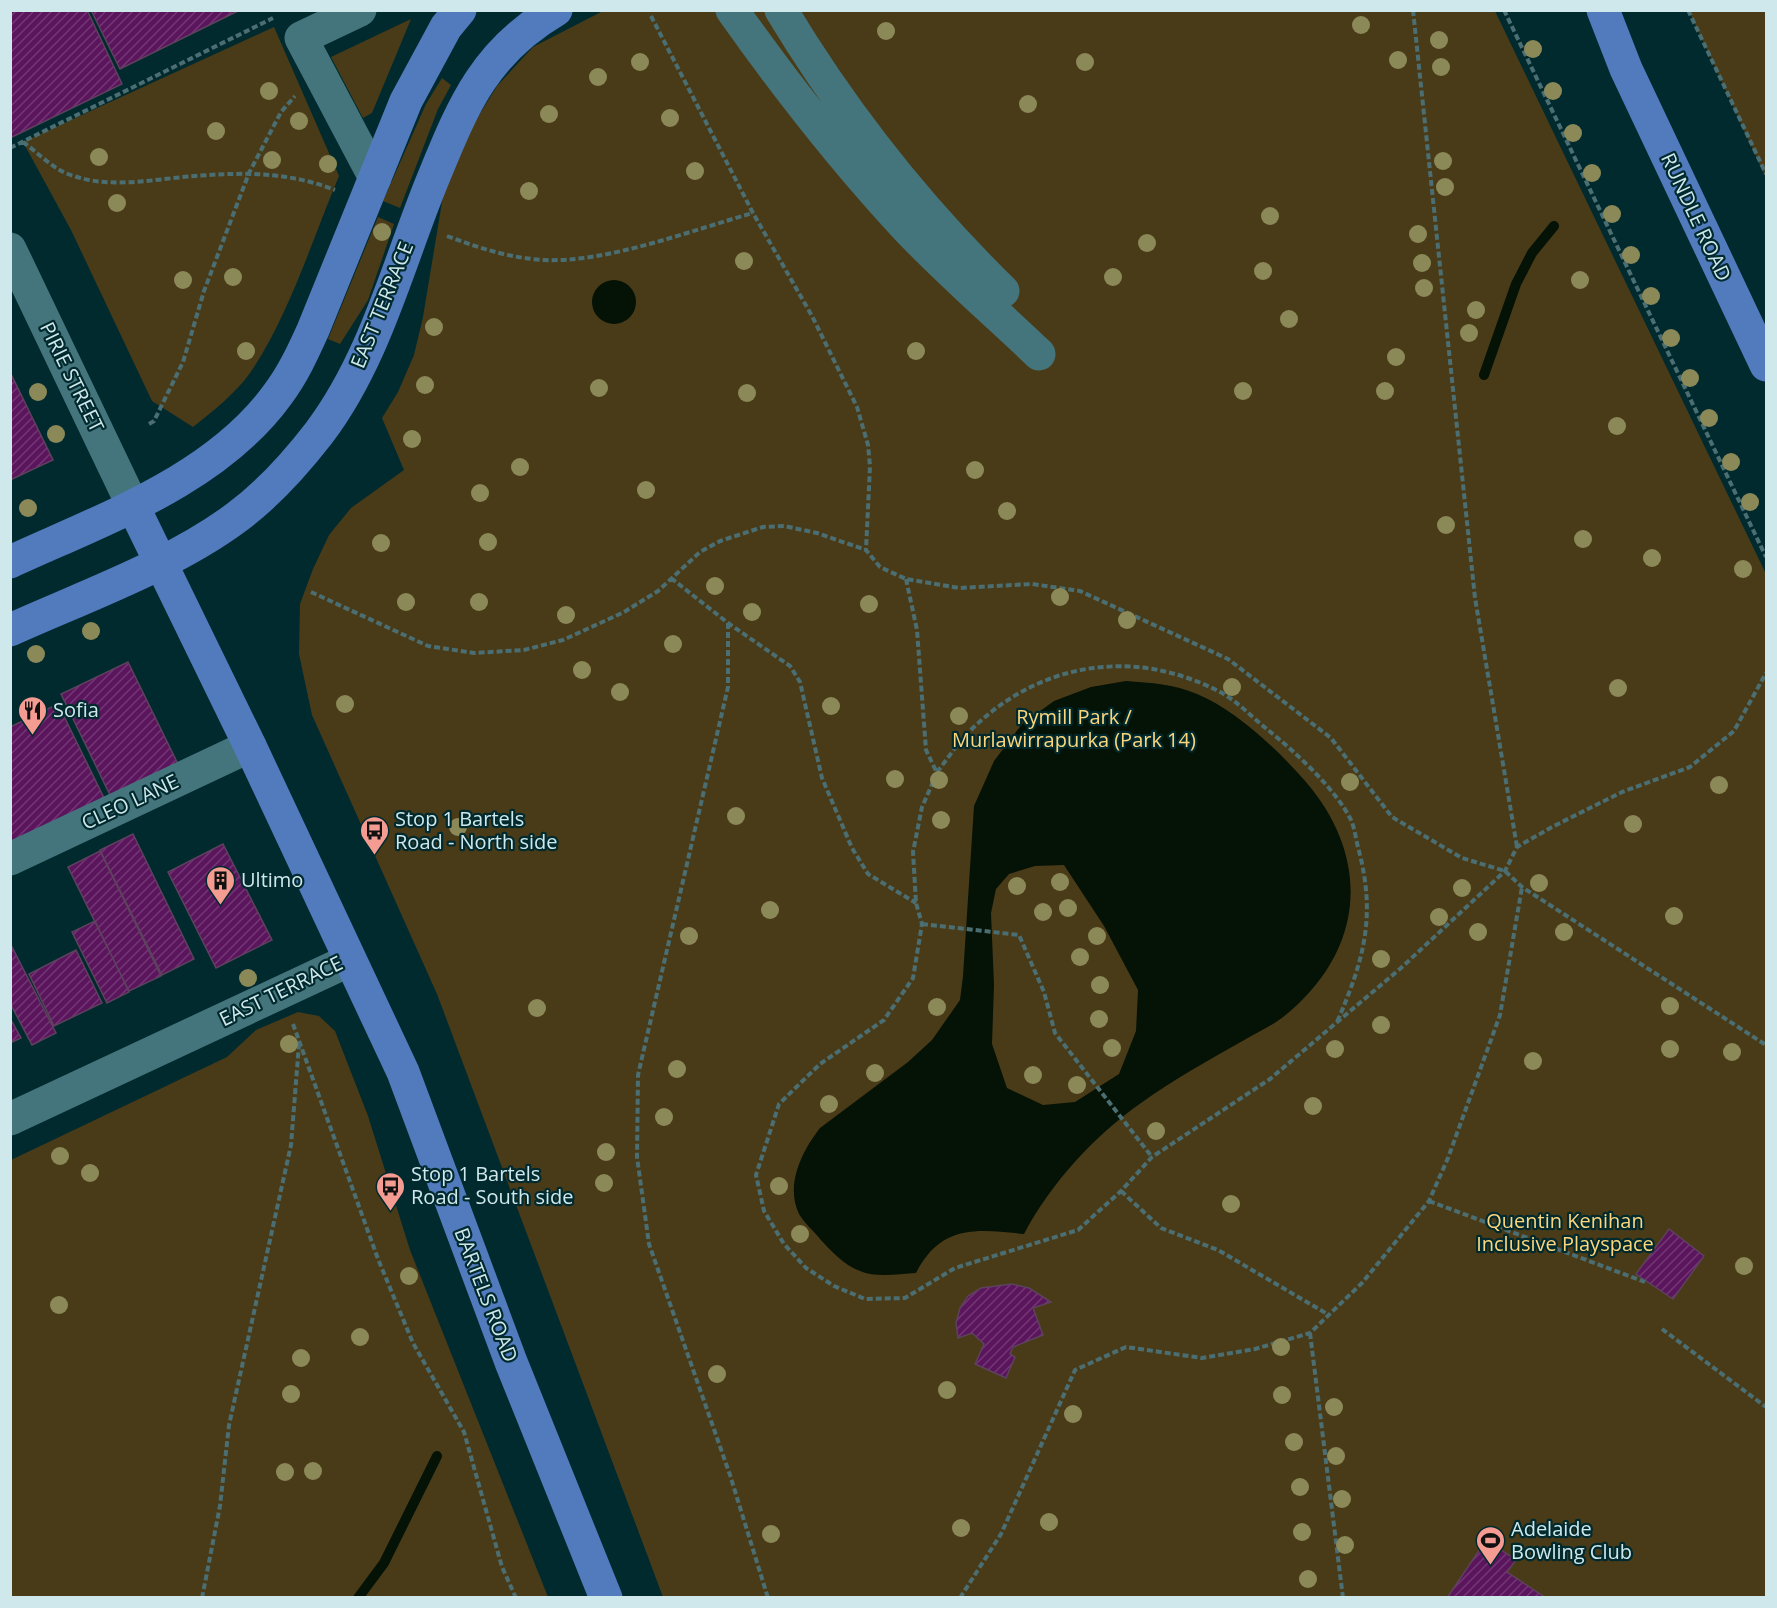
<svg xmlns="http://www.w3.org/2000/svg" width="1777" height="1608" font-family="'Open Sans',sans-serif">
  <defs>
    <pattern id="building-hatch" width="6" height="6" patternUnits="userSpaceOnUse" patternTransform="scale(1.5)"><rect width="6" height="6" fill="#5b155d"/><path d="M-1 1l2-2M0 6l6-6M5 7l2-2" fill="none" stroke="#723774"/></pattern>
  </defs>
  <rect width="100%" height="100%" fill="#012a2f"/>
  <path fill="#4a3b18" d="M603,11H1495L1766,574V1597H663L437,994L312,715L299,654L300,604L313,569L329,535L351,508L404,470L382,418L398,392L414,355L423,317L443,196L467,135L497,86L533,47Z
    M1689,11H1766V178Z
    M411,19L372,113L363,118L331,57Z
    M274,27L339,176C313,238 288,318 250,373C235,394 213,411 193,427L152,401L71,230L23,142Z
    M442,78L451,85L438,109L400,208L383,201L426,104Z
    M378,217L394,224L368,300L340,344L328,339Z
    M298,1012L319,1016L335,1031L368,1116L410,1250L548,1597H11V1160L227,1057L256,1030Z"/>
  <path fill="#051206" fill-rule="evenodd" d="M592 302a22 22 0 1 1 44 0a22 22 0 1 1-44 0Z
    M1126,681C1151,683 1174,684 1197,694C1235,709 1279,751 1306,782C1371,858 1365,948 1288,1013C1276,1024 1259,1031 1246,1039C1211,1059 1174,1079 1141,1103C1094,1136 1051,1183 1024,1234C977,1229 941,1224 916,1273C898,1274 876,1278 860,1271C844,1265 831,1251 820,1239C814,1231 804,1223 799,1214C785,1185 802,1151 820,1128L908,1062L932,1040L960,1000L963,976L974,806L994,761L1022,724L1054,701L1091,687ZM1064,865L1104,926L1138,990L1136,1031L1119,1074L1075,1102L1043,1105L1007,1088L992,1044L994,985L991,913L996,889L1009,874L1035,866Z"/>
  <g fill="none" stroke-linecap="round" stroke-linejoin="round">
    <path stroke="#051206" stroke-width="10" d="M1484,375L1516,284L1532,253L1554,226
      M358,1598L384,1563L437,1456"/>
  </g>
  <path fill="url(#building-hatch)" stroke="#5d425d" stroke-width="1.5" d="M10,10H87L122,84L10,138Z
    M91,10H240L120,69Z
    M10,372L53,460L10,480Z
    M128,662L178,764L111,797L61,694Z
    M58,704L104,798L10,844V727Z
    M133,834L194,959L162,975L100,850Z
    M223,844L272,940L216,968L168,872Z
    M100,851L161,976L129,991L68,867Z
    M95,921L129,992L107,1003L72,932Z
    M10,943L56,1033L32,1045L10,1003Z
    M76,950L102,1003L54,1026L29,974Z
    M10,1018L21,1038L10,1043Z
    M1669,1229L1704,1256L1673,1299L1636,1274Z
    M1012,1284L1029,1288L1051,1302L1033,1308L1043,1335L1013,1347L1010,1354L1015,1357L1006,1378L975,1364L984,1344L972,1333L958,1338L956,1323L960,1308L968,1296L981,1288Z
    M1486,1540L1516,1560L1507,1572L1546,1598H1447Z"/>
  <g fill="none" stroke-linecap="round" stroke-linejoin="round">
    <path stroke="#4a6e72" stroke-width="4" stroke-dasharray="6 3" stroke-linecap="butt" d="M1413,10L1475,598L1517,847
      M1504,10L1766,557
      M1688,10L1766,174
      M651,16L753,213L812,316L857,407L868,445L870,466L866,550
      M23,142C37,152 52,168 68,174C109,190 153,179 195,176C244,172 289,172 335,190
      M10,148L273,18
      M447,236C479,248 509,258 544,260C607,263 692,230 753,213
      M149,424L154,421L183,362L204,291L249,173L281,112L295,96
      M671,578L728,623L790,666L800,682L822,778L852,848L868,874L916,903
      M906,579L917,630L926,750L937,773L922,807L913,852L916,903L922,924L913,978L884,1020L820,1064L779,1104L756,1175L764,1211L784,1244L806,1268L834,1286L865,1299L905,1298L955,1268L1078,1230L1121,1191L1152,1157L1270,1079L1401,968L1505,871L1517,847L1552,827L1622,792L1690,767L1734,731L1766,673
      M311,592L428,646L474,653L524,650L563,640L624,612L658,591L700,552L720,541L763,527L784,526L817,533L866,550L880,567L906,579L959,588L1032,584L1080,591L1228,659L1331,738L1392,817L1462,858L1505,871L1522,887L1766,1045
      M728,623V687L638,1075L637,1157L649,1244L730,1475L768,1598
      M937,772C946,761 955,747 965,736C1034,663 1132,645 1222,693C1238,702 1253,718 1268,730C1295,752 1335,788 1351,820C1355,829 1356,841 1359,851C1376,917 1364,960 1337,1022
      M922,924L1019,935L1044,992L1055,1033L1152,1157
      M293,1024L378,1259L413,1343L464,1432L502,1567L516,1598
      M1121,1191L1161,1228L1218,1250L1329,1315
      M1429,1201L1645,1282
      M1662,1329L1766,1407
      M1310,1333L1343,1598
      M202,1598L220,1506L229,1425L291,1145L299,1044
      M960,1598L1001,1534L1075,1370L1126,1347L1202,1358L1255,1349L1310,1333L1362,1283L1429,1201L1448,1158L1500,1015L1522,887"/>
    <path stroke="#44757c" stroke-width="33" d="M360,10L301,38L375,178
      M732,10C785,85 842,158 904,225C946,270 994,311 1039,354
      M781,10C843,113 917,207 1003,291
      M10,249L133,506
      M10,859L250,746
      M10,1119L350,960"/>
    <path stroke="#517bbd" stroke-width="33" d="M1603,10L1626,69L1766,365
      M133,506L250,746L403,1072L511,1362L606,1598
      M10,562C103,519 216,480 278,394C293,374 303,352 313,330L406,101L446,27L460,10
      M10,630C83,597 173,565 237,517C268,494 295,464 319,433C376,358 399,260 435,174C464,103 486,51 556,10"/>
  </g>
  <g fill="#8c8959">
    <circle cx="1361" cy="25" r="9"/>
    <circle cx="886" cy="31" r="9"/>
    <circle cx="1439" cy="40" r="9"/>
    <circle cx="1533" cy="49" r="9"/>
    <circle cx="1398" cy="60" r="9"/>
    <circle cx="640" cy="62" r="9"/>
    <circle cx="1085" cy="62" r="9"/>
    <circle cx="1441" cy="67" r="9"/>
    <circle cx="598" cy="77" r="9"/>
    <circle cx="269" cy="91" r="9"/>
    <circle cx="1553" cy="91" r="9"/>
    <circle cx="1028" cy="104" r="9"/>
    <circle cx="549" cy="114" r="9"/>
    <circle cx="670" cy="118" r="9"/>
    <circle cx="299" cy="121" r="9"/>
    <circle cx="216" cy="131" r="9"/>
    <circle cx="1573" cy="133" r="9"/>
    <circle cx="99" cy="157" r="9"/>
    <circle cx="272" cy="160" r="9"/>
    <circle cx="1443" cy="161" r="9"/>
    <circle cx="328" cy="164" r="9"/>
    <circle cx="695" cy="171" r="9"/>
    <circle cx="1592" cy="173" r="9"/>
    <circle cx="1445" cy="187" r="9"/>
    <circle cx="529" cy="191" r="9"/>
    <circle cx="117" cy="203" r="9"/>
    <circle cx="1612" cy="214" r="9"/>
    <circle cx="1270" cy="216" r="9"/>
    <circle cx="382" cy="232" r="9"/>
    <circle cx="1418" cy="234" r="9"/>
    <circle cx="1147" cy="243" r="9"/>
    <circle cx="1631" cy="255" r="9"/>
    <circle cx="744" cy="261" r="9"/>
    <circle cx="1422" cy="263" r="9"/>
    <circle cx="1263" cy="271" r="9"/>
    <circle cx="233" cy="277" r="9"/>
    <circle cx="1113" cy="277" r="9"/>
    <circle cx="183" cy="280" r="9"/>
    <circle cx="1580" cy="280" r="9"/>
    <circle cx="1424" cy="288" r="9"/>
    <circle cx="1651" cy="296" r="9"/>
    <circle cx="1476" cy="310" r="9"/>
    <circle cx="1289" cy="319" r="9"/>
    <circle cx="434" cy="327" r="9"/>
    <circle cx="1469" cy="333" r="9"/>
    <circle cx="1671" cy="338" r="9"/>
    <circle cx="246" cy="351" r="9"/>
    <circle cx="916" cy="351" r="9"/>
    <circle cx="1396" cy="357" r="9"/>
    <circle cx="1690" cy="378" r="9"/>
    <circle cx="425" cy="385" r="9"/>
    <circle cx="599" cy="388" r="9"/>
    <circle cx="1243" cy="391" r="9"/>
    <circle cx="1385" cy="391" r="9"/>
    <circle cx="38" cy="392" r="9"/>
    <circle cx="747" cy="393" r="9"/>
    <circle cx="1709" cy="418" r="9"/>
    <circle cx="1617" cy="426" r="9"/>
    <circle cx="56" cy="434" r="9"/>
    <circle cx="412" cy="439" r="9"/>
    <circle cx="1731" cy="462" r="9"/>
    <circle cx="520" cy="467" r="9"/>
    <circle cx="975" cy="470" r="9"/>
    <circle cx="646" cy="490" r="9"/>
    <circle cx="480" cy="493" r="9"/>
    <circle cx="1750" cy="502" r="9"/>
    <circle cx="28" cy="508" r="9"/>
    <circle cx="1007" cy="511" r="9"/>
    <circle cx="1446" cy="525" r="9"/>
    <circle cx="1583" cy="539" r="9"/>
    <circle cx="488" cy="542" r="9"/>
    <circle cx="381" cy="543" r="9"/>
    <circle cx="1652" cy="558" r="9"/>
    <circle cx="1743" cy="569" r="9"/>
    <circle cx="715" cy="586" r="9"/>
    <circle cx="1060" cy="597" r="9"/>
    <circle cx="406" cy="602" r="9"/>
    <circle cx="479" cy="602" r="9"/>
    <circle cx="869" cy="604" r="9"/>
    <circle cx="752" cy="612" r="9"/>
    <circle cx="566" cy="615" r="9"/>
    <circle cx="1127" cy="620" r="9"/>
    <circle cx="91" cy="631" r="9"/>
    <circle cx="673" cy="644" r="9"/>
    <circle cx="36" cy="654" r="9"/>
    <circle cx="582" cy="670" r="9"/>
    <circle cx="1232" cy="687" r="9"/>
    <circle cx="1618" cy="688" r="9"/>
    <circle cx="620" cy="692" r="9"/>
    <circle cx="345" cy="704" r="9"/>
    <circle cx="831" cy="706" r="9"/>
    <circle cx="959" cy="716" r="9"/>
    <circle cx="895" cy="779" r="9"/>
    <circle cx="939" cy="780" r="9"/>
    <circle cx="1350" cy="782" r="9"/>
    <circle cx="1719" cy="785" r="9"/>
    <circle cx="736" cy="816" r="9"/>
    <circle cx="941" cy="820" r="9"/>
    <circle cx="1633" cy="824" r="9"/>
    <circle cx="458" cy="827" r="9"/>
    <circle cx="1060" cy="882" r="9"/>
    <circle cx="1539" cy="883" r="9"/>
    <circle cx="1017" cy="886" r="9"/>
    <circle cx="1462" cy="888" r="9"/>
    <circle cx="1068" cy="908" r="9"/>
    <circle cx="770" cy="910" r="9"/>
    <circle cx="1043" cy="912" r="9"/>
    <circle cx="1674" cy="916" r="9"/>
    <circle cx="1439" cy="917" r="9"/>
    <circle cx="1478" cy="932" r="9"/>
    <circle cx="1564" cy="932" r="9"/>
    <circle cx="689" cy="936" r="9"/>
    <circle cx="1097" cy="936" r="9"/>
    <circle cx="1080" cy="957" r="9"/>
    <circle cx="1381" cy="959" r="9"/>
    <circle cx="248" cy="978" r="9"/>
    <circle cx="1100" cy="985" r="9"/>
    <circle cx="1670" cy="1006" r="9"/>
    <circle cx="937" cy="1007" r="9"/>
    <circle cx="537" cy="1008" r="9"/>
    <circle cx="1099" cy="1019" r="9"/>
    <circle cx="1381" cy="1025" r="9"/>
    <circle cx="289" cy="1044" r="9"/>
    <circle cx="1112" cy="1048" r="9"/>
    <circle cx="1335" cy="1049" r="9"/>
    <circle cx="1670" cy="1049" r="9"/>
    <circle cx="1732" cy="1052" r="9"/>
    <circle cx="1533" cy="1061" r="9"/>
    <circle cx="677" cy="1069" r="9"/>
    <circle cx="875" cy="1073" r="9"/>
    <circle cx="1033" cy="1075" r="9"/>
    <circle cx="1077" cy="1085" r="9"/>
    <circle cx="829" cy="1104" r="9"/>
    <circle cx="1313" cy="1106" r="9"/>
    <circle cx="664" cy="1117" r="9"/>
    <circle cx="1156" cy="1131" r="9"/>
    <circle cx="606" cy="1152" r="9"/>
    <circle cx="60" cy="1156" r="9"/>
    <circle cx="90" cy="1173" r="9"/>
    <circle cx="604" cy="1183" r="9"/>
    <circle cx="779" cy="1186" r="9"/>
    <circle cx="1231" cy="1204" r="9"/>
    <circle cx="800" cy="1234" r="9"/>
    <circle cx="1744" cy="1266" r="9"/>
    <circle cx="409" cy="1276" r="9"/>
    <circle cx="59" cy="1305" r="9"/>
    <circle cx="360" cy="1337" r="9"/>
    <circle cx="1281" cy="1347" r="9"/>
    <circle cx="301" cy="1358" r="9"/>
    <circle cx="717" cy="1374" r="9"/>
    <circle cx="947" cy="1390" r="9"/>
    <circle cx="291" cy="1394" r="9"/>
    <circle cx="1282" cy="1395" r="9"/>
    <circle cx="1334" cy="1407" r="9"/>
    <circle cx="1073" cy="1414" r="9"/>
    <circle cx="1294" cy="1442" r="9"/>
    <circle cx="1336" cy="1456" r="9"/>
    <circle cx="313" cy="1471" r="9"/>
    <circle cx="285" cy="1472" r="9"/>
    <circle cx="1300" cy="1487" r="9"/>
    <circle cx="1342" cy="1499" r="9"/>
    <circle cx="1049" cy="1522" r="9"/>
    <circle cx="961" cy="1528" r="9"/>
    <circle cx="1302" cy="1532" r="9"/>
    <circle cx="771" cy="1534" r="9"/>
    <circle cx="1345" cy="1545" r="9"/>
    <circle cx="1308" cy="1579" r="9"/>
  </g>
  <defs>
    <symbol id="restaurant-pin" viewBox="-11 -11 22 30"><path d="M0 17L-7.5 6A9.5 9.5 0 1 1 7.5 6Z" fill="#f59c92" stroke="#012a2f"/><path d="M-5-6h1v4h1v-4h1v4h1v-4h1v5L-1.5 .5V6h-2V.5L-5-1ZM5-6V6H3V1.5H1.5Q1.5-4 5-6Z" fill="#111"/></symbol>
    <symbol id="bus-pin" viewBox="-11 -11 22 30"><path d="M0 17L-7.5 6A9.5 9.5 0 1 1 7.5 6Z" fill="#f59c92" stroke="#012a2f"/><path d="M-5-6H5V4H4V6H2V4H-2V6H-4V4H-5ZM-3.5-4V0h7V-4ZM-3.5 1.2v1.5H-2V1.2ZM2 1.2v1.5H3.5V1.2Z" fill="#111"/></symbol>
    <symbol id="building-pin" viewBox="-11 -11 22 30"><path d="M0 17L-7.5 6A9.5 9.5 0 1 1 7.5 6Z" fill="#f59c92" stroke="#012a2f"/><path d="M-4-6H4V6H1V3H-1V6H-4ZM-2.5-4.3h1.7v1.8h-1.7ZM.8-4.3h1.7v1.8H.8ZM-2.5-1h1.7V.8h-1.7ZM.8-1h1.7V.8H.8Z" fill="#111"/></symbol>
    <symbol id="stadium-pin" viewBox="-11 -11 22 30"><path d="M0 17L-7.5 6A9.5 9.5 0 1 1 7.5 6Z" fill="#f59c92" stroke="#012a2f"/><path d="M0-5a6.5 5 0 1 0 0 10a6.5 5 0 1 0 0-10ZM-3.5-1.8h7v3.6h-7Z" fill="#111"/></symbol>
  </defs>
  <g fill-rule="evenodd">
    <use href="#restaurant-pin" x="16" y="694" width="33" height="45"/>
    <use href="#bus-pin" x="358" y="814" width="33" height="45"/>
    <use href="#building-pin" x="204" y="864" width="33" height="45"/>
    <use href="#bus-pin" x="374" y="1170" width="33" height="45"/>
    <use href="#stadium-pin" x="1474" y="1524" width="33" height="45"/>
  </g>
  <g text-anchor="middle" stroke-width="4.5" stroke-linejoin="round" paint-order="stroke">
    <g font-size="20" fill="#cfe8ec" stroke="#012a2f">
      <text transform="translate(1696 217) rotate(65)" y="7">RUNDLE ROAD</text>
      <text transform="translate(382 305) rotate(-68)" y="7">EAST TERRACE</text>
      <text transform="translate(72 377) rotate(64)" y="7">PIRIE STREET</text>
      <text transform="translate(130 802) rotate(-25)" y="7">CLEO LANE</text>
      <text transform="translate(281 991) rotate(-26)" y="7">EAST TERRACE</text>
      <text transform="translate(486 1295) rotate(69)" y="7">BARTELS ROAD</text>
    </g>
    <g font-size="20" fill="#cfe8ec" stroke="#012a2f" text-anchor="start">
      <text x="53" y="717">Sofia</text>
      <text x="395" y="826">Stop 1 Bartels<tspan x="395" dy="23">Road - North side</tspan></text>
      <text x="241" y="887">Ultimo</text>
      <text x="411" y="1181">Stop 1 Bartels<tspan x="411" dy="23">Road - South side</tspan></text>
      <text x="1511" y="1536">Adelaide<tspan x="1511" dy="23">Bowling Club</tspan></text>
    </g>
    <g font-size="20" fill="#fdd67b" stroke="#012a2f">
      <text x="1074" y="724">Rymill Park /<tspan x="1074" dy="23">Murlawirrapurka (Park 14)</tspan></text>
      <text x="1565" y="1228">Quentin Kenihan<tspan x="1565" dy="23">Inclusive Playspace</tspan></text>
    </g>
  </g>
  <rect width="1777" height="1608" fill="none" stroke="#cfe8ec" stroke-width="24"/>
</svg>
